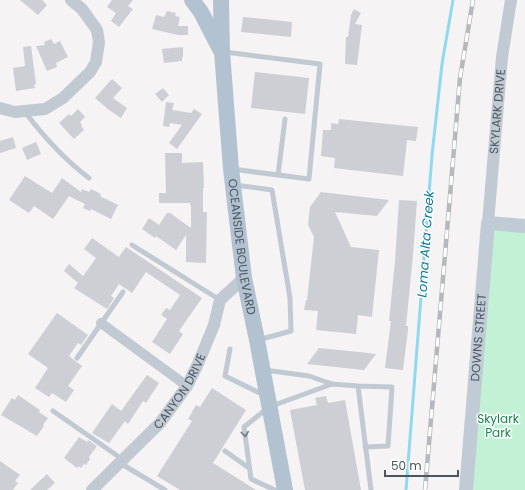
<svg xmlns="http://www.w3.org/2000/svg" width="525" height="490" font-family="Poppins,sans-serif">
  <rect width="100%" height="100%" fill="#f5f3f3"/>
  <path fill="#c3f1d5" d="M488,222L525,225V490H466Z"/>
  <g fill="none" stroke-linecap="round" stroke-linejoin="round">
    <path stroke="#90daee" stroke-width="3" d="M406,490L432,155L442,64L453,0"/>
  </g>
  <path fill="#cdcfd5" d="M20,0H42L47,5L38,15Z
    M112,0H133L128,6L133,9L119,27L111,21L116,13L107,7Z
    M354,9L361,13L355,24L362,25L357,65L345,64L346,37H348L351,15Z
    M167,11L176,13L175,16L180,17L178,26H188V35H178L152,29L156,15L164,17Z
    M243,17L292,22L291,37L241,32Z
    M51,39L54,44L60,41L68,57L56,63L57,67L47,71L36,46L45,45L44,42Z
    M31,46L36,84L34,85L35,88L16,91L13,68L25,66L23,47Z
    M183,47V57H182V61L164,63L162,49Z
    M255,72L309,78L305,114L251,108Z
    M112,79L122,88L113,98L127,108L121,118L109,110L95,98Z
    M163,88L169,95L162,102L155,94Z
    M166,102L174,103L172,110L191,113L194,109L202,114L177,149L169,143L182,125L170,123L169,127L163,126Z
    M78,109L85,117L80,122L82,125L81,126L84,130L74,139L59,123L69,114L71,116Z
    M339,119L418,127L416,141L407,140L403,176L334,168L335,158L321,156L323,130H331V123L338,124Z
    M13,137L16,148L0,153V141Z
    M36,142L41,154L27,160L22,148Z
    M165,153H182V163L203,162L204,188H203V212H207L206,263L186,262V235L176,250L156,236L155,238L142,229L149,218L159,225L167,213H170L191,228V205H190V203H159V193H166Z
    M25,176L52,193L62,178L81,192L82,189L89,192L91,189L101,194L100,196L118,205L111,219L91,209L90,211L83,208L85,204L69,196L53,219L34,206L29,213L9,200Z
    M321,192L389,200L377,216L335,212L351,247L379,250L372,317L358,315L356,334L316,330L318,311L304,310L306,300H307L314,237L308,225L310,207Z
    M399,200L417,201L413,255L406,326H408V330L403,370L385,368L391,321H389L395,261Z
    M92,238L119,257L126,247L202,298L179,331L183,334L170,354L152,342L167,319L161,315L166,308L170,310L180,295L146,272L132,293L119,284L111,296L114,298L107,309L74,288L78,283L64,271L69,264L83,276L96,258L84,249Z
    M57,313L88,335L81,345L78,343L69,356L82,366L68,386L74,390L66,402L52,393L49,397L35,388L48,368L28,354Z
    M319,348L359,352L376,354L364,370L307,364Z
    M147,375L159,383L146,403L143,401L128,424L125,421L109,443L92,433L112,404L121,411Z
    M212,388L246,410L213,463L256,490H180L157,476L192,421L188,419L196,405L200,407Z
    M18,395L40,410L39,412L48,418L43,425L44,426L37,436L1,415L12,398L15,400Z
    M326,396L328,403L345,400L361,490H305L290,410L317,405L315,398Z
    M79,437L87,442L88,440L97,446L89,457L90,459L86,465L84,464L81,468L78,466L77,468L64,458Z
    M0,461L20,475L15,481L18,483L13,490H0Z
    M47,474L55,483L47,490H30Z"/>
  <g fill="none" stroke-linecap="round" stroke-linejoin="round">
    <path stroke="#c1cad2" stroke-width="5" d="M225,52L320,64L309,179L232,169
      M25,112C44,137 65,160 89,178
      M278,175L285,119
      M235,185L272,190L290,298L291,331L258,340
      M132,245L220,300
      M230,349L225,376L264,395
      M77,358L123,292
      M265,370L309,376L332,384L358,386L371,490
      M358,386L392,387L388,446L365,447
      M53,411L122,459
      M225,451L249,468
      M120,463L165,490
      M275,490L251,479L244,427L269,407L332,384"/>
    <path stroke="#c1cad2" stroke-width="10" d="M101,323L187,386"/>
    <g stroke="#c1cad2" stroke-width="12">
      <path d="M0,108L15,112L45,109L63,98L90,72L96,62L99,42L97,30L82,9L71,0"/>
      <path id="s1" d="M488,223L502,57L511,0"/>
      <path id="s2" d="M92,490L160,423L187,386L197,366L214,325L220,300L244,278"/>
    </g>
    <path stroke="#c1cbd6" stroke-width="14" id="s3" d="M466,490L488,223L525,226"/>
    <g stroke="#b3c2d1" stroke-width="16">
      <path d="M192,0L201,12L220,49"/>
      <path id="s4" d="M221,0L222,52L231,169L244,278L257,340L285,490"/>
    </g>
    <defs>
      <path id="rail" d="M425,490L460,78L473,0"/>
    </defs>
    <use href="#rail" stroke="#b5b8bd" stroke-width="4.5"/>
    <use href="#rail" stroke="#fff" stroke-width="3" stroke-dasharray="9" stroke-linecap="butt"/>
  </g>
  <defs><path id="oneway-chevron" d="M-2-3.5L2.5 0L-2 3.5" fill="none" stroke-width="1.6" stroke-linecap="round" stroke-linejoin="round"/></defs>
  <use stroke="#6e7983" href="#oneway-chevron" transform="translate(245 434) rotate(83)"/>
  <g text-anchor="middle" stroke-width="3" stroke-linejoin="round" paint-order="stroke">
    <g font-size="12" fill="#4a5661" stroke="#fff">
      <text dy="4" stroke="none"><textPath href="#s1" startOffset="112">SKYLARK DRIVE</textPath></text>
      <text dy="4" stroke="none"><textPath href="#s4" startOffset="248">OCEANSIDE BOULEVARD</textPath></text>
      <text dy="4" stroke="none"><textPath href="#s3" startOffset="153">DOWNS STREET</textPath></text>
      <text dy="4" stroke="none"><textPath href="#s2" startOffset="133">CANYON DRIVE</textPath></text>
    </g>
    <g font-size="12" fill="#17864f" stroke="#fff">
      <text x="498" y="423">Skylark<tspan x="498" dy="14">Park</tspan></text>
    </g>
    <g font-size="13" font-style="italic" fill="#0c7c9b" stroke="#fff">
      <text transform="translate(425 244) rotate(-86)" y="5">Loma Alta Creek</text>
    </g>
  </g>
  <path d="M385 470v6h73v-6" fill="none" stroke="#4a5661" stroke-width="2"/>
  <text x="391" y="470" font-size="12" fill="#4a5661" stroke="#ffffff" stroke-width="3" paint-order="stroke">50 m</text>
</svg>
